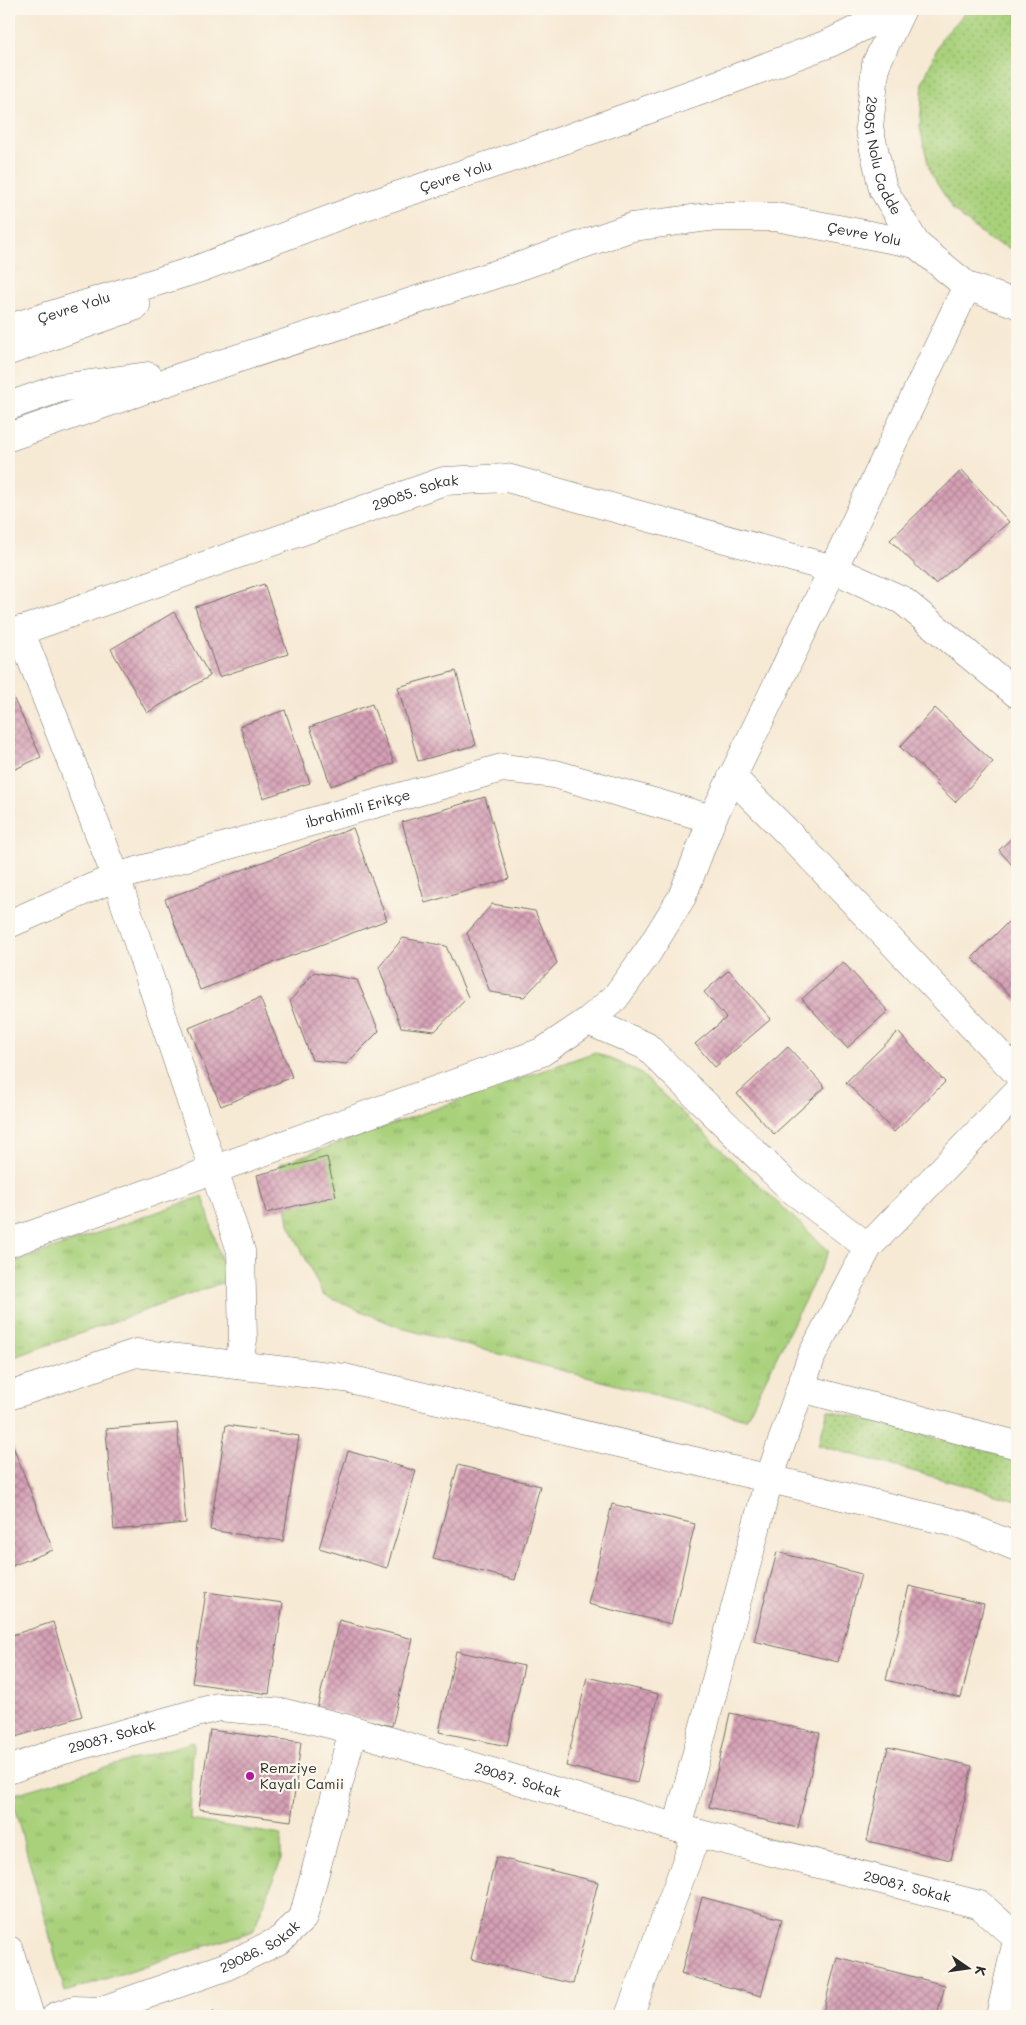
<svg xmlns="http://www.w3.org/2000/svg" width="1026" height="2025" font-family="Mali,sans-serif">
  <defs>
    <pattern id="grass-dots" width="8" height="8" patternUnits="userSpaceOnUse" patternTransform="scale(1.25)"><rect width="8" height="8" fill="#a9d17b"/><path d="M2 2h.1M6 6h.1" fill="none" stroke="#8aaa65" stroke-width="1.8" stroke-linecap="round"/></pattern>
    <pattern id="park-tufts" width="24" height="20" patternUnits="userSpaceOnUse" patternTransform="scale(1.25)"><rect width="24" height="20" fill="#a9d17b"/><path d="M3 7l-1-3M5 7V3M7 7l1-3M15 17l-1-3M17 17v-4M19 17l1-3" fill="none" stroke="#8aaa65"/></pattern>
    <pattern id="building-cross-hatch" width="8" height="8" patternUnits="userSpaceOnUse" patternTransform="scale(1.25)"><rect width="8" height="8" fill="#d6a0b6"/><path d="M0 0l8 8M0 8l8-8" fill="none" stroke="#ae8394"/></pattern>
  </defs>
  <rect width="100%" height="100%" fill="#fbf7ec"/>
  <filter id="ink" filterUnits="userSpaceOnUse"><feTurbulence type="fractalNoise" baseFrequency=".02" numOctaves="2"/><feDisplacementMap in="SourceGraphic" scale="10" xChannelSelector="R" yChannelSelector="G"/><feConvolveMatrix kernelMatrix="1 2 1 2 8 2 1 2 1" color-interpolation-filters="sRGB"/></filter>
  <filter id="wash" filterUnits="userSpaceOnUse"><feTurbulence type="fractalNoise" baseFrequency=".0096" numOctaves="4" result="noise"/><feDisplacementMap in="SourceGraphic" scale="20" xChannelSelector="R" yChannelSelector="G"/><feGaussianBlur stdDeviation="1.12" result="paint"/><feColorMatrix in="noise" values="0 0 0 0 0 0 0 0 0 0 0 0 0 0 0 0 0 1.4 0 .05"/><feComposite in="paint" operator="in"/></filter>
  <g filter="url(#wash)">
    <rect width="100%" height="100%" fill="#f7ead5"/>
    <path fill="url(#grass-dots)" stroke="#6a7e53" d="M969,9H1017V251L990,240L954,211L930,172L920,128L923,82L941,39Z
      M828,1410L1017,1459V1500L818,1445Z"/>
    <path fill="url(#park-tufts)" stroke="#6a7e53" d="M595,1052L639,1072L829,1251L746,1419L401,1328L323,1295L289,1224L280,1164Z
      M203,1196L227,1281L9,1359V1264Z
      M193,1742L190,1820L281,1835V1860L253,1931L65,1992L11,1795Z"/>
    <g id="blocks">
      <path fill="url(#building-cross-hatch)" d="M962,470L1009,522L935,584L890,540Z
        M264,584L288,654L219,677L195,607Z
        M174,612L210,676L147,713L111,649Z
        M456,671L476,745L418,761L398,687Z
        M11,693L41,757L9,772V694Z
        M372,704L394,763L331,786L310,727Z
        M935,708L993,762L955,802L936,784L938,782L900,747Z
        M285,710L310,783L263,798L240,726Z
        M485,797L509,879L425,903L402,822Z
        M353,828L387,920L200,990L165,899Z
        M1017,833V871L999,850Z
        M492,904L535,911L557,963L524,997L490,992L467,933Z
        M1011,919L1017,925V1002L972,958Z
        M403,938L446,946L468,997L435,1031L401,1027L379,967Z
        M843,962L888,1011L847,1048L802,999Z
        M729,970L771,1019L715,1067L695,1044L726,1018L704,992Z
        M314,972L357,980L379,1031L346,1064L312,1060L290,1001Z
        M260,998L292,1077L221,1106L189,1028Z
        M898,1032L945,1082L894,1132L846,1082Z
        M788,1047L825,1087L774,1134L737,1094Z
        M327,1157L336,1196L266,1213L257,1175Z
        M177,1423L186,1523L114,1530L106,1429Z
        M226,1425L299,1436L283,1541L210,1530Z
        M13,1446L53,1550L9,1567V1448Z
        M348,1451L416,1471L387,1568L319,1548Z
        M458,1465L540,1486L515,1580L433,1559Z
        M612,1504L695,1524L671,1624L588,1604Z
        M777,1552L861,1574L838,1662L754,1641Z
        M909,1586L984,1604L961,1698L886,1680Z
        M206,1592L283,1603L269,1694L192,1683Z
        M339,1620L413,1639L392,1726L317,1708Z
        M53,1622L82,1716L9,1739V1636Z
        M456,1651L524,1666L507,1746L439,1732Z
        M587,1677L658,1694L637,1783L566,1766Z
        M730,1713L820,1733L798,1828L709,1807Z
        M210,1730L301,1742L291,1821L199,1809Z
        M888,1747L972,1766L951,1860L867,1841Z
        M496,1857L598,1882L573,1984L471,1959Z
        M702,1897L782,1919L761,1996L681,1974Z
        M837,1957L945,1985L937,2016H822Z
        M214,2012L215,2016H203Z"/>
    </g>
  </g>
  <g filter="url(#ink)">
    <use href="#blocks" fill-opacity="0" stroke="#726e66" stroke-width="1"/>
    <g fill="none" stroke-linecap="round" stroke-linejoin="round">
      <defs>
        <g id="minor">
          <path d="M20,630L116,877L241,1251L243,1340L238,1365"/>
          <path id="s1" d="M9,635L444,481L507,478L833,569L902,600L1017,694"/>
          <path d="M732,777L789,834L1017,1073"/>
          <path id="s2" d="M9,924L116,877L502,768L555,774L712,819"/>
          <path d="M588,1021L646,1046L790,1188L868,1247"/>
          <path d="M9,1243L542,1052L588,1021L615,998L648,952L682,897L712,819L833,569L967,286"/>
          <path d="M801,1388L1017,1445"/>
          <path d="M9,1396L136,1353L345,1378L960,1524L1017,1547"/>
          <path id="s3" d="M9,1770L57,1752L218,1707L285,1713L353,1730L677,1828L980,1905L1017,1938"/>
          <path d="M677,1828L769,1479L812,1355L868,1247L1017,1092"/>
          <path d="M9,1950L30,2016"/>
          <path id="s4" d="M56,2016L74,2010L100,2011L225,1967L280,1940L303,1918L353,1730"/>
          <path d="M629,2016L697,1833"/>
          <path d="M1000,2016L1017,1940"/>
        </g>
        <g id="primary">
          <path id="s5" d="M902,9L876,64L869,127L883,189L916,244L967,286L1017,304"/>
          <path id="s6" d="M9,328L198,269L357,209L544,147L736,78L830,43L898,9"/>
          <path d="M9,351L136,306"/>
          <path d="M9,406L60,388L148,376"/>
          <path id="s7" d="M9,437L181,377L509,270L632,227L708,217H776L916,244"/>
        </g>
      </defs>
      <use href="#minor" stroke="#726e66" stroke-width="29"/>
      <use href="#primary" stroke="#726e66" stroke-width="29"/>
      <use href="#minor" stroke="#fff" stroke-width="28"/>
      <use href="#primary" stroke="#fff" stroke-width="28"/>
    </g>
  </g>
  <circle fill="#b5179e" stroke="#fbf7ec" stroke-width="2" cx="250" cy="1776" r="5"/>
  <g text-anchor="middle" stroke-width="4.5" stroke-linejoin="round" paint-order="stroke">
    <g font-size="14" fill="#2b2b2b" stroke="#fbf7ec">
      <text dy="5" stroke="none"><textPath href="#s5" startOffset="155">29051 Nolu Cadde</textPath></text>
      <text dy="5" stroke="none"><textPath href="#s6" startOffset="472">Çevre Yolu</textPath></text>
      <text dy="5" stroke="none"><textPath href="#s7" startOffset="892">Çevre Yolu</textPath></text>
      <text dy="5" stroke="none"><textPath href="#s6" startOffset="68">Çevre Yolu</textPath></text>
      <text dy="5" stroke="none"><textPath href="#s1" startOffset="431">29085. Sokak</textPath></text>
      <text dy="5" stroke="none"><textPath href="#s2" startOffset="368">ibrahimli Erikçe</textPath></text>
      <text dy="5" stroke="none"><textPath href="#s3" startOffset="108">29087. Sokak</textPath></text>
      <text dy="5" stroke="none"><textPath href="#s3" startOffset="528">29087. Sokak</textPath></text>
      <text dy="5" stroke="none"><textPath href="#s3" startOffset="932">29087. Sokak</textPath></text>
      <text dy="5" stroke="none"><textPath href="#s4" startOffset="218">29086. Sokak</textPath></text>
    </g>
    <g font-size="14" fill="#2b2b2b" stroke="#fbf7ec" text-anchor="start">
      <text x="260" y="1773">Remziye<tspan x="260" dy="16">Kayalı Camii</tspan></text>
    </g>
  </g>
  <rect width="1026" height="2025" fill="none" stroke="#fbf7ec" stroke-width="30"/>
  <g transform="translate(968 1968) rotate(103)" stroke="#fbf7ec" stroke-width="4" paint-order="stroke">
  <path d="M0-4L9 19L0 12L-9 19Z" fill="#2b2b2b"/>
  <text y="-8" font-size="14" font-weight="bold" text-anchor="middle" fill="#2b2b2b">K</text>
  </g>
</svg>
